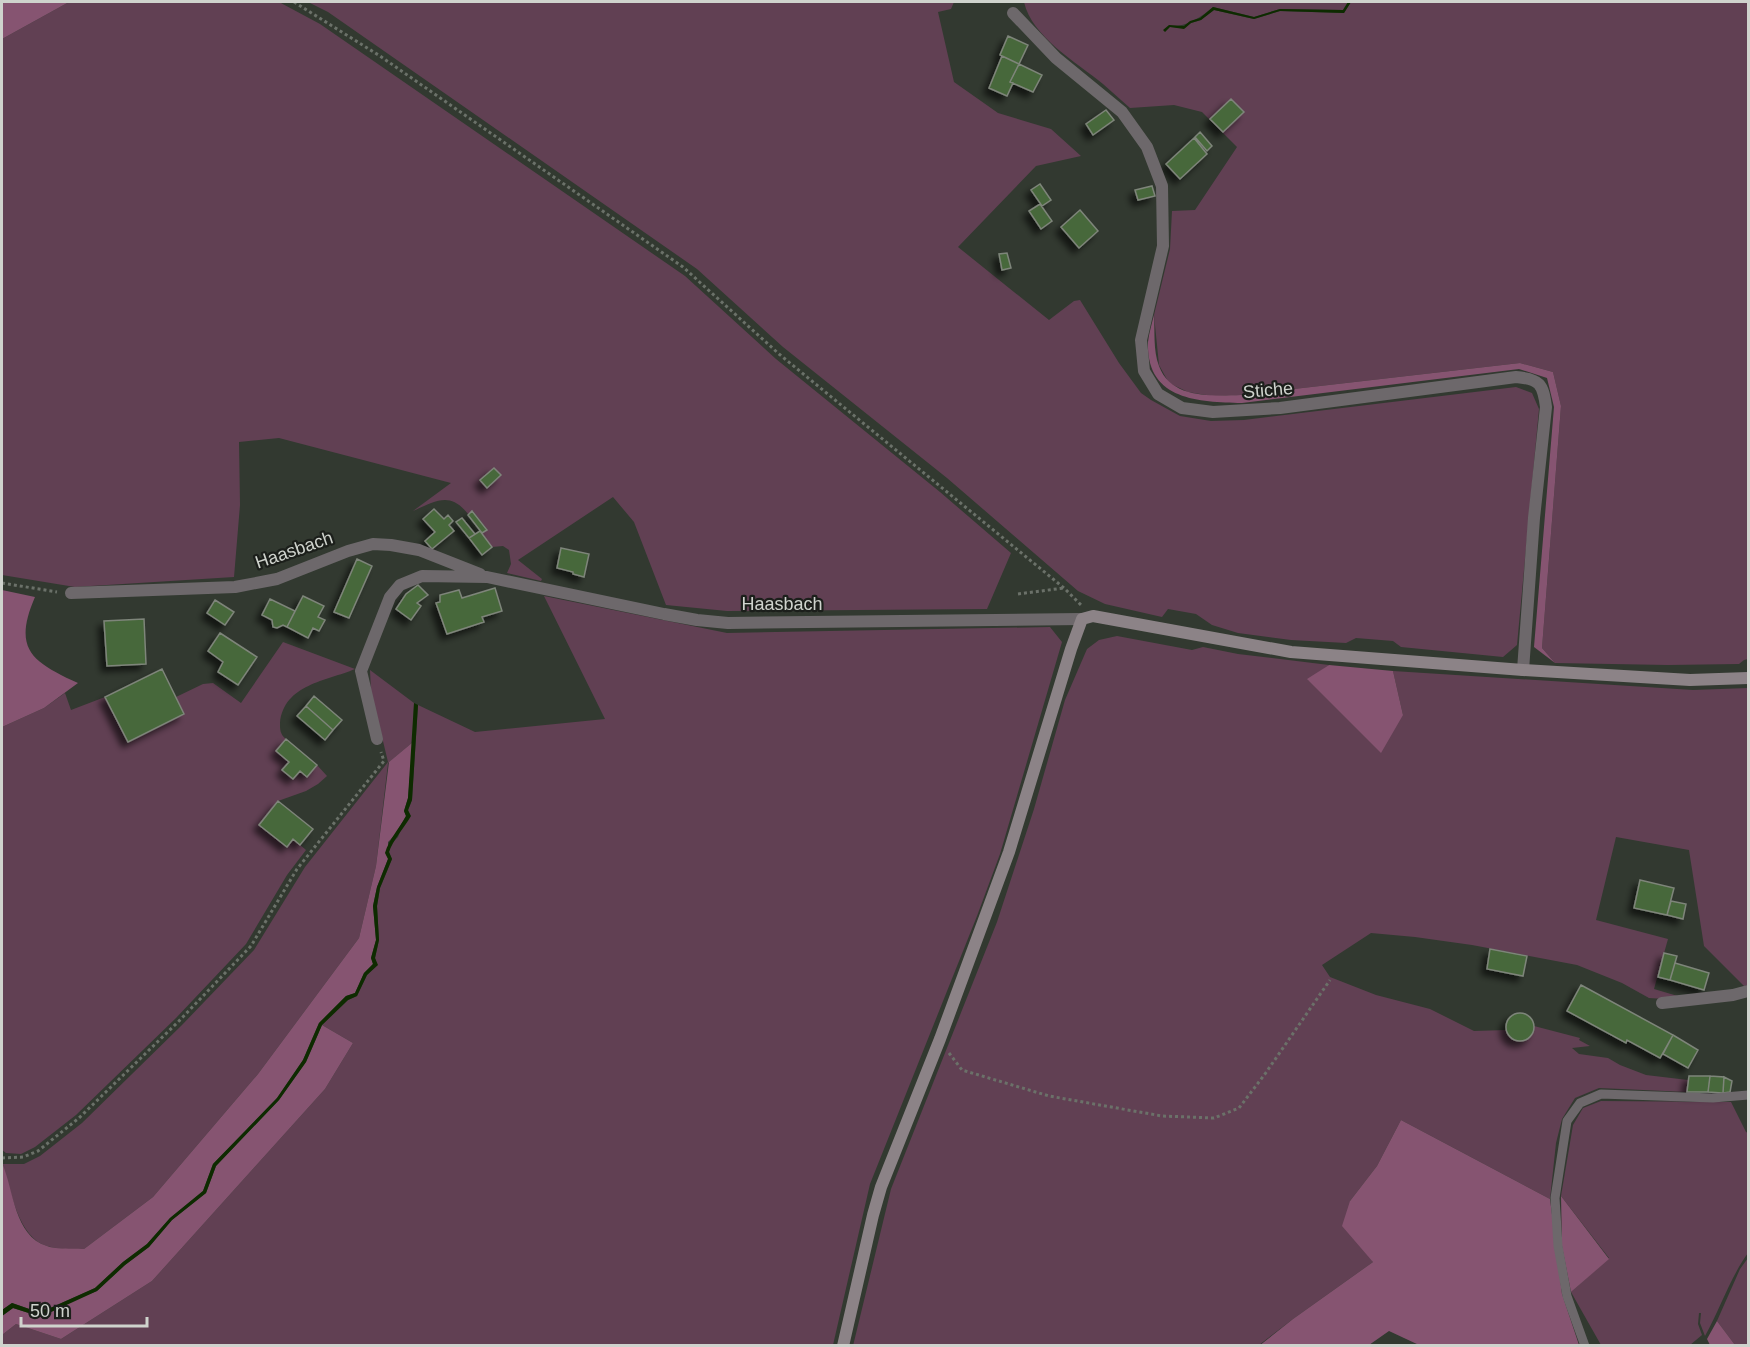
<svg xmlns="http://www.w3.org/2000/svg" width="1750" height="1347" font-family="Helvetica,sans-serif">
  <defs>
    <filter id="shadow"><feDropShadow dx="-5.5" dy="5.5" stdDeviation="3" flood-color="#0009"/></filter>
  </defs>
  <rect width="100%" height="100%" fill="#323930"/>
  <path fill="#614053" d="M69,2H279L320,24L685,276L776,359L940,492L1011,553L987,609L727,611L666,605L634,522L613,497L518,560L542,579L541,581L507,573L511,564L509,550L503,546L492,547L482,533L487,529L473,511L468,514C450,491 436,501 413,511L451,483L279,438L239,442L240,505L234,577L75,587L2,575V39Z
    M308,2H954L951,9L938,12L954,82L998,113L1051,129L1081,156L1036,166L958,247L1049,320L1074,301L1080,300L1119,363L1141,393L1151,400L1180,416L1211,421L1244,420L1516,387L1532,393L1539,409L1517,645L1503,657L1401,647L1393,641L1356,638L1346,643L1291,640L1238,633L1212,625L1196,614L1168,609L1162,617L1105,604L1078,591L947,478L783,347L697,269L328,12Z
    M1024,2H1348L1343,10L1280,9L1254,17L1213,7C1200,18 1187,26 1170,27L1185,28L1191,23L1201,20L1214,10L1254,19L1280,11L1344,13L1351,2H1748V659L1744,660L1739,664L1668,665L1555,663L1542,648L1561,406L1553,372L1520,363L1241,395L1212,396L1188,392L1169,383L1159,365L1154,315L1170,249L1172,211L1195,210L1237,147L1202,112L1174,105L1130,108C1121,100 1112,92 1103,84C1076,62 1032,37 1024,2Z
    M544,596L727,633L1050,627L1062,642L1000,854L977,916L870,1184L833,1345L2,1346V1335L16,1324L61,1339L152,1281L325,1089L353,1043L322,1025L348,1000L357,996L367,975L377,965L375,958L379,940L377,906L380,888L392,859L389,852L391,844L398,837L412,800L418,705L475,732L605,719Z
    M1117,636L1192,650L1203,647L1238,654L1329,665L1308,680L1403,715L1393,671L1693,690L1748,688V985L1744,986L1704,946L1689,850L1616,837L1596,920L1668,939L1654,989L1681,997L1665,999L1649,998L1622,983L1577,965L1472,945L1415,937L1371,933L1322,965L1330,977L1376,995L1430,1009L1474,1031L1506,1030L1511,1038L1520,1041L1530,1037L1534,1026L1580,1038L1579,1040L1590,1046L1572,1048L1579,1054L1608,1058L1620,1065L1646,1075L1688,1080L1687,1092L1599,1088L1575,1098L1562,1119L1556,1143L1550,1199L1401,1120L1377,1166L1350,1201L1373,1262L1293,1319L1259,1345L853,1346L891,1189L997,922L1034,809L1065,700L1087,649L1099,640Z
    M283,642L355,669C327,681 284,684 280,723C280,730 280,734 286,739L276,751L289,762L282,770L293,779L300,771L307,777L317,765L327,776L318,784L306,791L278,801L259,825L287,847L293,839L306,850L287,875L246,944L176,1018L76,1115L35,1147L21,1154L6,1153L2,1150V727L44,708L65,693L71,710L105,697L128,742L184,714L176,697L203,684L213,683L241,703Z
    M370,670L414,703L413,742L388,763L376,866L359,938L258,1074L153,1197L84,1249C73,1249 58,1250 47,1246C18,1238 11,1189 2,1164H24L40,1156L82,1123L182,1025L254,950L305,867L388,762L371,691Z
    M1601,1101L1731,1102L1746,1132L1748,1133V1253C1730,1278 1720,1309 1705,1336L1700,1323L1701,1313H1699L1698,1324L1702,1335L1690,1345H1601L1571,1292L1609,1258L1561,1196L1573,1125L1583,1108Z
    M1748,1258V1345H1735L1717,1321L1740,1269Z"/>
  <path fill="#865471" d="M2,2H69L2,39Z
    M1154,315C1155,330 1153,351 1159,366C1171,399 1212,396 1241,395L1520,363L1553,372L1561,406L1542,648L1555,663L1534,647L1554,407L1547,378L1519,369L1242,403C1198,402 1146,400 1148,342C1149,333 1152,323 1154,315Z
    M2,590L35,597C12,650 33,662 78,683L44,708L2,727Z
    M1329,665L1393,671L1403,715L1381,753L1307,679Z
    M413,742L408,798L404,811L406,816L395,835L388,842V859L377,887L373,906L376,940L371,958L373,964L364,973L355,993L346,996L319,1023L303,1060L277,1098L213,1164L203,1191L170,1218L147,1244L123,1262L95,1288L48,1309L35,1311L12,1303L2,1310V1163C14,1190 14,1236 47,1246C58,1250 73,1248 84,1249L153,1197L258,1074L359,938L376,866L389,762Z
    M322,1025L353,1043L325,1089L152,1281L61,1339L16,1324L2,1335V1316L13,1308L35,1315L97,1291L125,1265L149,1247L172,1220L206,1193L216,1166L279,1100L306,1062Z
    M1401,1120L1550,1199L1562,1294L1579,1345H1419L1389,1331L1369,1345L1259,1346L1293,1319L1373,1262L1342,1226L1350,1201L1377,1166Z
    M1561,1196L1609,1259L1571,1292L1562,1246Z
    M1717,1321L1735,1345H1710L1707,1339Z"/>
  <path fill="#0e2b00" d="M1348,2H1351L1344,13L1280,11L1254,19L1214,10L1201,20L1191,23L1184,29L1170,27L1165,32L1163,30L1169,25L1184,26L1190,21L1200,18L1213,7L1254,17L1280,9L1343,10Z
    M414,703L418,705L412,800L408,810L411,816C404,828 393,840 389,852L392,859L380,888L377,906L379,940L375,958L378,965L367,975L357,996L348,1000L322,1025L306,1062L279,1100L216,1166L206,1193L172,1220L149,1247L125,1265L97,1291L49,1313L35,1315L13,1308L2,1316V1310L12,1303L35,1311L48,1309L95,1288L123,1262L147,1244L170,1218L203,1191L213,1164L277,1098L303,1060L319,1023L346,996L355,993L364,973L373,964L371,958L376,940L373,906L377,887L388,859L385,853C389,839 399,829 406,816L404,811L408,798Z"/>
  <path fill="#47673a" stroke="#7e857a" stroke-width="1.5" filter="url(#shadow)" d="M1008,36L1028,45L1019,64L1000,55Z
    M1002,56L1019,64L1010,82L1013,83L1007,96L989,88Z
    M1019,64L1042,75L1033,92L1010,82Z
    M1231,99L1244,112L1223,132L1210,119Z
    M1106,110L1114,120L1093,135L1086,124Z
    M1200,132L1212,146L1207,151L1195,137Z
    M1194,138L1207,154L1180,179L1166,164Z
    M1040,184L1051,200L1042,206L1031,190Z
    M1152,186L1155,196L1138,200L1135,190Z
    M1040,204L1052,221L1041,229L1029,211Z
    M1080,210L1098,231L1079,248L1061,227Z
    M1007,253L1011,268L1002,270L999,254Z
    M494,468L501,475L487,488L480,480Z
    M434,509L444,519L448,515L453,521L449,525L454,531L432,549L425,541L435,532L423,519Z
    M472,511L487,530L482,533L468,515Z
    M462,518L475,534L469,538L456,522Z
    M480,531L492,547L482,555L469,538Z
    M561,548L589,554L584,577L573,574V572L557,568Z
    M357,559L372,566L349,618L334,612Z
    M418,585L428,595L417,603L421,606L411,620L396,609L406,594Z
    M495,588L502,611L482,617L484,622L447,634L436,603L440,602V595L459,590L462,598Z
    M303,596L324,606L318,617L325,620L319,631L313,628L308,638L287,627Z
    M270,599L295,611L287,627L283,625L277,628L273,627L272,620L262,615Z
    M215,600L234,612L225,625L207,613Z
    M144,619L146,664L107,666L104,621Z
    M220,633L257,657L238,685L218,672L223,662L208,651Z
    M162,669L184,714L128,742L105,697Z
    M314,696L342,720L333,730L306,706Z
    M306,706L333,730L325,740L297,716Z
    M286,739L317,765L307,777L300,771L293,779L282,770L289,762L276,751Z
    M278,801L313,829L300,845L293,839L287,847L259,825Z
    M1640,880L1674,888L1667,915L1634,908Z
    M1671,901L1686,904L1683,919L1667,915Z
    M1490,949L1527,956L1523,976L1487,969Z
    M1664,953L1677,956L1670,980L1658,977Z
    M1675,963L1709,973L1704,990L1670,980Z
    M1581,985L1673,1035L1660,1058L1627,1040L1626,1043L1567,1011Z
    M1506 1027a14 14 0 1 1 28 0a14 14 0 1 1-28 0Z
    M1673,1035L1698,1050L1688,1068L1663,1054Z
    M1689,1076H1710L1708,1092H1687Z
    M1710,1076L1724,1077L1723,1093L1708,1092Z
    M1724,1077L1732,1081L1730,1092L1723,1093Z"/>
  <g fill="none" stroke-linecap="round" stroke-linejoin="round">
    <path stroke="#6b7169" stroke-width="3" stroke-dasharray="3 3" stroke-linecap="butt" d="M294,2L380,56L683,267L779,354L1064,588L1082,606
      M2,583L57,592
      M1018,594L1064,588
      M949,1053L962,1070L1049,1096L1162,1116L1214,1118L1239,1108L1265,1074L1330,980
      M2,1158L23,1157L38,1151L79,1118L179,1021L251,946L297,869L384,761L381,752"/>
    <path stroke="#6d686b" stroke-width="9" d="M1585,1346L1567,1296L1558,1246L1555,1198L1567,1121L1580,1103L1601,1094L1713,1098L1748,1095"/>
    <path stroke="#6d686b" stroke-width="12" d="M1013,13L1056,58L1122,112L1147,147L1162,186L1163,246L1141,340L1144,371L1158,394L1182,408L1213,412L1280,408L1516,377C1540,379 1543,384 1546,407L1534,518L1523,670
      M71,593L235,587L277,579L348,551L373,544L391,545L419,550L480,574
      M377,739L361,671L390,597L400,585L422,576L487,577L664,614L697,620L728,623L1082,619
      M1662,1003L1733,995L1748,991"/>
    <path stroke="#8c8387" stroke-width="12" d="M843,1346L873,1215L881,1187L940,1039L1009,852L1071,649L1082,619L1093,616L1291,652L1523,670L1690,680L1748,678"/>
  </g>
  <g text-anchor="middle" stroke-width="4.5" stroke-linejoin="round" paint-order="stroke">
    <g font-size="18" fill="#cfd3cd" stroke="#1c1f1b">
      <text transform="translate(1268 390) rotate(-5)" y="6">Stiche</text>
      <text transform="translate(294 550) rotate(-19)" y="6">Haasbach</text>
      <text x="782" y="610">Haasbach</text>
    </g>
  </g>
  <rect width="1750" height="1347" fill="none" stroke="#cfd3cd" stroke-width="6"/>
  <path d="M21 1317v9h126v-9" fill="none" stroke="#cfd3cd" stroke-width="3"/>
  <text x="30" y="1317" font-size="18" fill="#cfd3cd" stroke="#1c1f1b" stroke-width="4.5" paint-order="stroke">50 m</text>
</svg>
